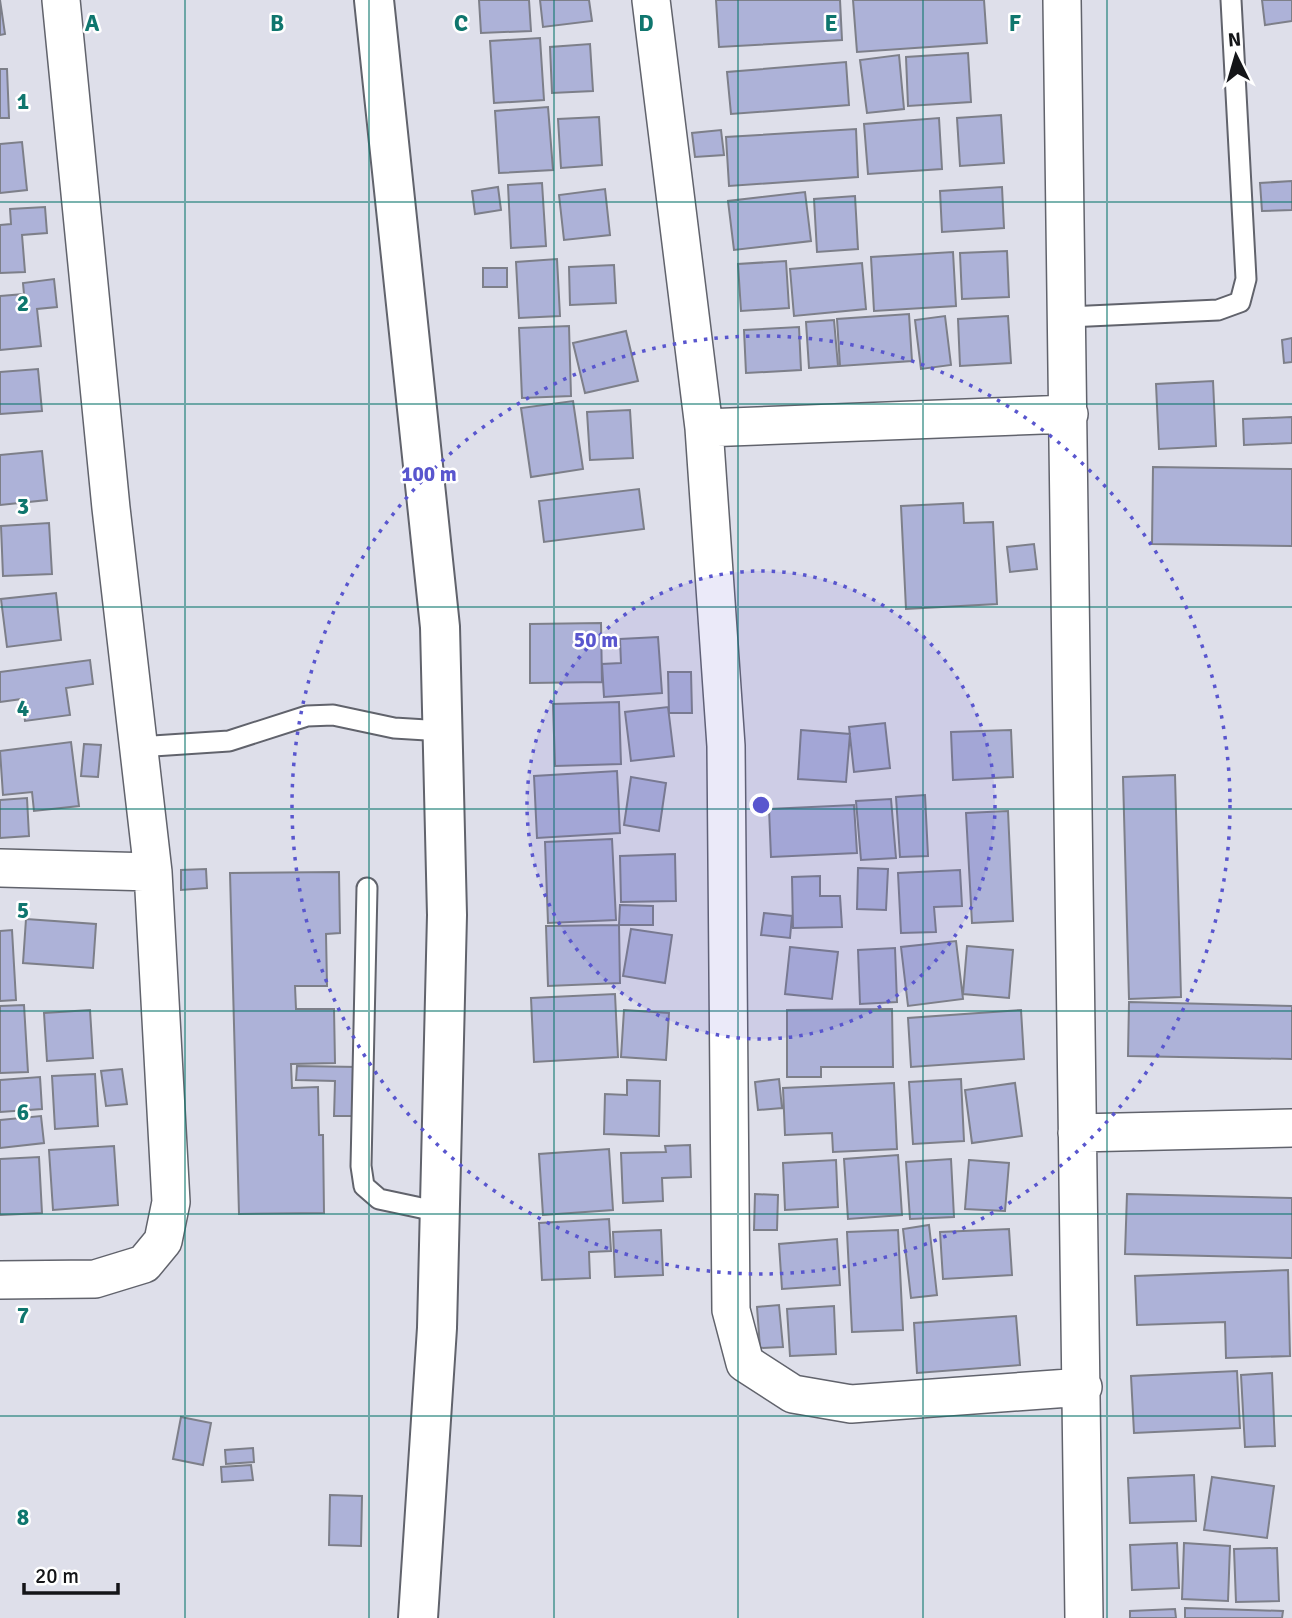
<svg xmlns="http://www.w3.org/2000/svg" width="1292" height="1618" font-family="Signika,sans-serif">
  <rect width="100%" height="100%" fill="#dedfea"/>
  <path fill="#adb2d8" stroke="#7d7f89" stroke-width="2" d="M0,0L5,34L0,35Z
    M479,0H529L531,31L481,33Z
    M540,0H589L592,21L543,27Z
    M716,0H840L842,40L719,47Z
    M853,0H984L987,43L857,52Z
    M1262,0H1292V21L1265,25Z
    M540,38L544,100L494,103L490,41Z
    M590,44L593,91L552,93L550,47Z
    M968,53L971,102L908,106L906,57Z
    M899,55L904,109L867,113L860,60Z
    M846,62L849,105L731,114L727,72Z
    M0,69H7L9,118H0Z
    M548,107L553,170L499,173L495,111Z
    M1001,115L1004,163L960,166L957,118Z
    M599,117L602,165L561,168L558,119Z
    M939,118L942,169L868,174L864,124Z
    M856,129L858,177L729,186L726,137Z
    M721,130L724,155L695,157L692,133Z
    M22,142L27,190L0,193V144Z
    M1292,181V210L1262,211L1260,183Z
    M542,183L546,246L511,248L508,185Z
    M498,187L501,210L475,214L472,191Z
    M1002,187L1004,228L942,232L940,191Z
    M605,189L610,235L564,240L559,195Z
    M805,192L811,241L734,250L728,201Z
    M855,196L858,249L817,252L814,199Z
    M45,207L47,233L22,235L25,272L0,273V225L11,224L10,209Z
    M1007,251L1009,297L962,299L960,253Z
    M953,252L956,306L874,311L871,257Z
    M557,259L560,316L519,318L516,262Z
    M786,261L789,308L741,311L738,264Z
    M862,263L866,309L794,316L790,269Z
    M614,265L616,303L570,305L569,267Z
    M483,268H507V287H483Z
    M54,279L57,307L37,309L41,346L0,350V296L24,294L23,283Z
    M909,314L912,361L840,366L837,319Z
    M945,316L951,365L921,369L915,320Z
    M1008,316L1011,363L960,366L958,319Z
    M834,320L838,366L809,368L806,322Z
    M569,326L571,396L522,398L519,328Z
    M799,327L801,370L746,373L744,330Z
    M626,331L638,381L585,393L573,343Z
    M1292,338V362L1284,363L1282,340Z
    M38,369L42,411L0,414V372Z
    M1213,381L1216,446L1159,449L1156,384Z
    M573,401L583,469L531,477L521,408Z
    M630,410L633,458L590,460L587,412Z
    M1292,417V443L1244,445L1243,419Z
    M42,451L47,500L0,505V455Z
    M1153,467L1292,469V546L1152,544Z
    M639,489L644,529L544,542L539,501Z
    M963,503L964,523L993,522L997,604L906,609L901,506Z
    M49,523L52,574L3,576L1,526Z
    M1034,544L1037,569L1010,572L1007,547Z
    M56,593L61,640L7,647L1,599Z
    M601,623L602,682L530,683V624Z
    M658,637L662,693L604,697L602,664L621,663L620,639Z
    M90,660L93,684L66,688L70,715L25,721L22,699L0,702V672Z
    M668,672H691L692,713H669Z
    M619,702L621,764L555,766L553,704Z
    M668,707L674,756L631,761L625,712Z
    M885,723L890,768L854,772L849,727Z
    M801,730L850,734L846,782L798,779Z
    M1011,730L1013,777L953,780L951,732Z
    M71,742L79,806L34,811L32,792L3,795L0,751Z
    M84,744L101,745L98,777L81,776Z
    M617,771L620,833L537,838L534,776Z
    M1175,775L1181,997L1129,999L1123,777Z
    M631,777L666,783L659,831L624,825Z
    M925,795L928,856L900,857L896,797Z
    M27,798L29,836L0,838V800Z
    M891,799L896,858L861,860L856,801Z
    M854,805L857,853L771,857L769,809Z
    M1008,811L1013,921L972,923L966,813Z
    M612,839L616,920L548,923L545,842Z
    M675,854L676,901L621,902L620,856Z
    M858,868L888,869L886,910L857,909Z
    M206,869L207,888L181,890V870Z
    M960,870L962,906L934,907L936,932L901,933L898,873Z
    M339,872L340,933L326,934L327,986H295L296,1009H334L335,1063L291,1064L292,1088L318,1087L319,1135H323L324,1213L239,1214L230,873Z
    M820,876V896H840L842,927L793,928L792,877Z
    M620,905L653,906V925H619Z
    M764,913L792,916L790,938L761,935Z
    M26,919L96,924L93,968L23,963Z
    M619,925L620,983L548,986L546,926Z
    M631,929L672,935L665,983L623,976Z
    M12,930L16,1000L0,1001V931Z
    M956,941L963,999L908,1006L901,947Z
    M967,946L1013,950L1009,998L963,994Z
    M790,947L838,952L832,999L785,994Z
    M895,948L897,1002L860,1004L858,950Z
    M615,994L618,1057L534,1062L531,998Z
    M1129,1002L1292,1006V1059L1128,1056Z
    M24,1005L28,1072L0,1073V1006Z
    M892,1009L893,1067H821V1077H787V1010Z
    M90,1010L93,1058L47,1061L44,1013Z
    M624,1010L669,1013L666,1060L621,1057Z
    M1021,1010L1024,1059L911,1067L908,1018Z
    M297,1066L358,1067L357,1116H334L335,1081L296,1080Z
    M122,1069L127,1104L106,1106L101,1071Z
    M95,1074L98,1126L55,1129L52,1076Z
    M40,1077L42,1109L0,1112V1080Z
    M779,1079L782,1108L758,1110L755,1082Z
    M961,1079L964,1141L913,1144L909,1082Z
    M627,1080L660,1081L659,1136L604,1134L605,1094L627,1095Z
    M894,1083L897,1149L833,1152L832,1133L785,1135L783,1088Z
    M1015,1083L1022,1136L972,1143L965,1090Z
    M41,1116L44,1143L0,1148V1120Z
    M690,1145L691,1177L662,1178L663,1201L623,1203L621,1153L666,1152L665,1146Z
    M114,1146L118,1205L53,1210L49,1150Z
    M609,1149L613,1210L543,1215L539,1154Z
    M898,1155L902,1215L848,1219L844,1159Z
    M39,1157L42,1213L0,1215V1159Z
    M951,1159L954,1217L910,1219L906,1162Z
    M836,1160L838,1207L785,1210L783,1163Z
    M969,1160L1009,1163L1005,1211L965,1209Z
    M755,1194L778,1195L777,1230H754Z
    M1127,1194L1292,1198V1258L1125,1254Z
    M609,1219L611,1251L589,1252L590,1278L542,1280L539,1223Z
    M929,1225L937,1295L911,1298L903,1229Z
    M1009,1229L1012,1275L943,1279L940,1232Z
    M661,1230L663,1275L615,1277L613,1232Z
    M898,1230L903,1330L852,1332L847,1232Z
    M837,1239L840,1285L782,1289L779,1244Z
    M1288,1270L1290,1356L1226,1358L1225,1322L1137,1325L1135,1276Z
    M779,1305L783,1347L760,1348L757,1307Z
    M834,1306L836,1354L790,1356L787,1309Z
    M1016,1316L1020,1365L917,1373L914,1323Z
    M1237,1371L1240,1428L1134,1433L1131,1376Z
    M1272,1373L1275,1446L1245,1447L1241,1375Z
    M181,1417L211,1423L203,1465L173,1459Z
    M253,1448L254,1462L226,1464L225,1450Z
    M251,1465L253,1480L222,1482L221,1467Z
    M1194,1475L1196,1521L1130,1523L1128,1478Z
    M1212,1477L1274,1486L1267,1538L1204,1530Z
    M330,1495L362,1496L361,1546L329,1545Z
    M1177,1543L1179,1588L1132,1590L1130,1545Z
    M1184,1543L1230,1546L1228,1601L1182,1599Z
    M1277,1548L1279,1601L1236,1602L1234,1549Z
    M1185,1608L1283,1611L1282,1618H1185Z
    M1175,1609L1176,1618H1130V1611Z"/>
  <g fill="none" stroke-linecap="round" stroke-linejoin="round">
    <defs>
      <path id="service" d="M1068,317L1218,310L1240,302L1246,279L1231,0
        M138,747L229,741L307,716L333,715L394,728L443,731
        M367,888L361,1166L364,1186L379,1199L440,1212"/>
      <path id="minor" d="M651,0L704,428L726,746L731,1310L745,1363L793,1394L851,1404L1083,1387
        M1062,0L1084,1618
        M704,428L1069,414
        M0,868L153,872
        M1077,1133L1292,1128
        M0,1280L95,1279L144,1264L163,1241L171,1202L153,872L111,508L61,0"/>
      <path id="secondary" d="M374,0L440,627L447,915L437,1328L418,1618"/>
    </defs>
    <use href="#service" stroke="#61636c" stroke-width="23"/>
    <use href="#minor" stroke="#61636c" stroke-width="40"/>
    <use href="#secondary" stroke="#61636c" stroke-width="42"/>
    <use href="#service" stroke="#fff" stroke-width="19"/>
    <use href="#minor" stroke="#fff" stroke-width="37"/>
    <use href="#secondary" stroke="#fff" stroke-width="38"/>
  </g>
  <path fill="none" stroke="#0f766e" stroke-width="2" stroke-opacity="0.55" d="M185,0V1618M369,0V1618M554,0V1618M738,0V1618M923,0V1618M1107,0V1618M0,202H1292M0,404H1292M0,607H1292M0,809H1292M0,1011H1292M0,1214H1292M0,1416H1292"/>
  <circle cx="761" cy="805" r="234" fill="#5956ce" fill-opacity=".12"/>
  <g fill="none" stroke="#5956ce" stroke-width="3.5" stroke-dasharray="3.5 7">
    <circle cx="761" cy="805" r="234"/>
    <circle cx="761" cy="805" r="469"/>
  </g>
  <g font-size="23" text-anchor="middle" font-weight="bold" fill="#0f766e" stroke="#fff" stroke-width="5" stroke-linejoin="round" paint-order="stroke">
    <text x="92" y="31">A</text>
    <text x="277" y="31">B</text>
    <text x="461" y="31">C</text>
    <text x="646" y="31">D</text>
    <text x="831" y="31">E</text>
    <text x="1015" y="31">F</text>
    <text x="23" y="109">1</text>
    <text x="23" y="311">2</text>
    <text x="23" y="514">3</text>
    <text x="23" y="716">4</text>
    <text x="23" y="918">5</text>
    <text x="23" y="1120">6</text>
    <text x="23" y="1323">7</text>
    <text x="23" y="1525">8</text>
  </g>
  <circle cx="761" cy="805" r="10" fill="#5956ce" stroke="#fff" stroke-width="3.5"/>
  <g font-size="21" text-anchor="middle" font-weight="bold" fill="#5956ce" stroke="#fff" stroke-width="5" stroke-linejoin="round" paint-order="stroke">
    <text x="429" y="481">100 m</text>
    <text x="596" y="647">50 m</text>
  </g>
  <g transform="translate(1236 56) rotate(355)" stroke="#ffffff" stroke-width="5" paint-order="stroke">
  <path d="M0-5L12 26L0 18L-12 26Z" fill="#141518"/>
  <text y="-10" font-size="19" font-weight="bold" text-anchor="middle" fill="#141518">N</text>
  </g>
  <path d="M24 1583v10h94v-10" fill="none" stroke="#141518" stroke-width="3.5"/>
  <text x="35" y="1583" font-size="21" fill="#141518" stroke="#ffffff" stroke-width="5" paint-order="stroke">20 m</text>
</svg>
